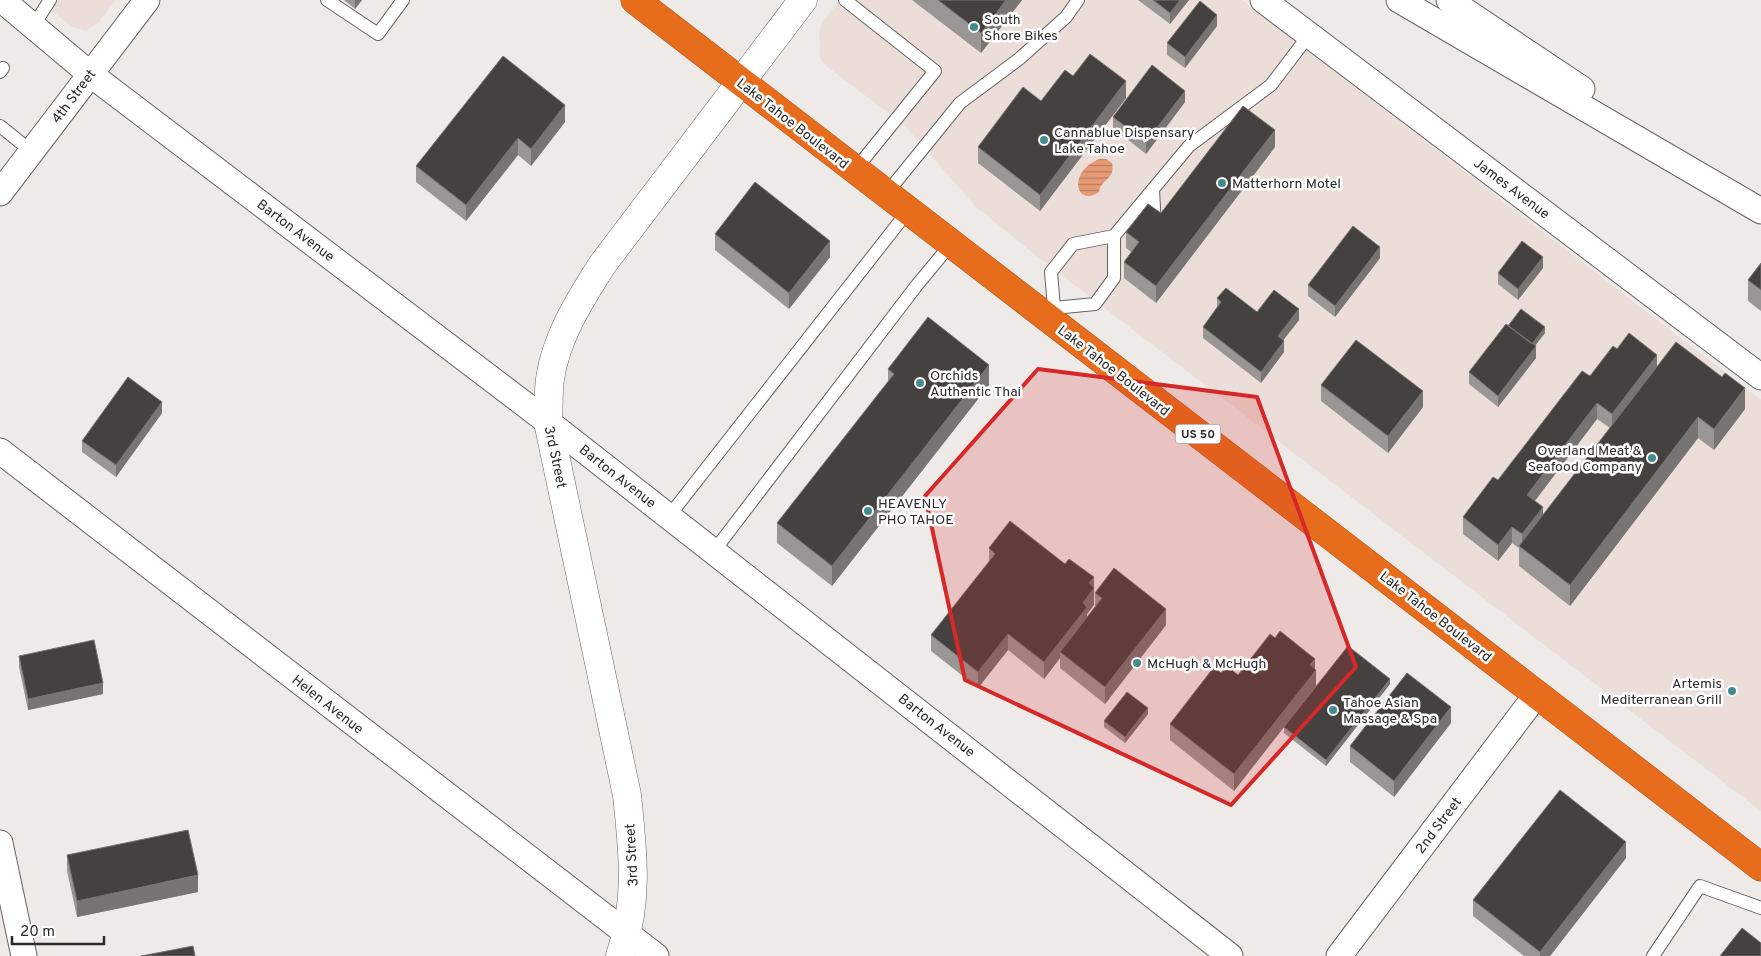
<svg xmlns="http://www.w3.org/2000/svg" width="1761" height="956" font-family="Overpass,sans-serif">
  <defs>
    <pattern id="water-rules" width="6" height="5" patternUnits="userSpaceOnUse" patternTransform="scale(1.25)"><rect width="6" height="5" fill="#e59a73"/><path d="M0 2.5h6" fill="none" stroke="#ba7e5f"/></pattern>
  </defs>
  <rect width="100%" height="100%" fill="#eeeae8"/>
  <path fill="#ebded8" d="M38,0H116L99,22L86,31L72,27Z
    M840,0H1242L1761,400V811L1034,254L975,206L904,125L825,65L820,58L819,32L823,21Z"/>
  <path fill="url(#water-rules)" d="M1099,159H1106L1112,163C1116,179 1101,179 1099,192C1076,208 1067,172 1099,159Z"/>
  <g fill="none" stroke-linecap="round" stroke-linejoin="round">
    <defs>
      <path id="lane" d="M327,0L378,34L403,0
        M845,0L935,71L855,170
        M33,26L50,0
        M0,72L3,68
        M0,126L31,151
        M1153,190L1155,226
        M886,194L960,103L1019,59L1066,17L1078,0
        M1114,236L1073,244L1051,272L1054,308L1095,304L1114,278V236L1189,146L1271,85L1309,35
        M669,516L908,211
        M714,551L917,285L951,244
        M1653,956L1700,886L1761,908"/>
      <path id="street" d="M2,0L90,74L548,422L1230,956
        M1263,0L1761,377
        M1399,0L1761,211
        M1449,0L1582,89
        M0,193L147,0
        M0,451L656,956
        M0,843L24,956
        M1339,956L1537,694"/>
      <path id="secondary" d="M620,956C639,901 633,852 627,795L548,422C549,408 548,393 550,379C556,337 580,300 602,265L803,0"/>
      <path id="highway" d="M635,0L1761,867"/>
    </defs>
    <use href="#lane" stroke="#676361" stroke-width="14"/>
    <use href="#street" stroke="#676361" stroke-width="27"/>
    <use href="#secondary" stroke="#676361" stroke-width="29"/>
    <use href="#highway" stroke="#a65621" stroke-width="29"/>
    <use href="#lane" stroke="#fff" stroke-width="12"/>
    <use href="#street" stroke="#fff" stroke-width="25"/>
    <use href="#secondary" stroke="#fff" stroke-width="28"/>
    <use href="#highway" stroke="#e76d1c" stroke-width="28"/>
  </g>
  <path fill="#999694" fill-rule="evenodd" d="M344,0H362L355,9Z
    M912,0H1022L981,53Z
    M1138,0H1189L1170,24Z
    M1217,26L1185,68L1167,55V43Z
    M1073,76L1126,98L1040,211L978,163V147L1041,101Z
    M1185,102L1146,154L1113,128V117Z
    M565,122L531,166L518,155L466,221L416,182V166Z
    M1275,147L1156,303L1124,278V262L1131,252L1126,248V232L1161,213Z
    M715,234L830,257L789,309L715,250Z
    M1380,258L1335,317L1308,296V285Z
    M1761,263V311L1748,301V280Z
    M1543,268L1518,300L1498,284V273Z
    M1217,298L1257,312L1299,320L1283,340L1284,352L1261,383L1203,338V327L1217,308Z
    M1508,326L1545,333L1535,346L1536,358L1498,407L1469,384V372Z
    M1617,349L1657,366L1745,409L1714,450L1698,438L1570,606L1519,566V548L1512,543L1498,561L1463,534V517L1498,480L1590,376ZM1597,419L1610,428L1543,516L1535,501Z
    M888,369L989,385L832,586L777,543V523L888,382Z
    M1321,385L1423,407L1388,453L1321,401Z
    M162,413L116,477L82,452V441Z
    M989,548L1094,588V605L1087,614V617L1095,607V593L1166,625L1105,704L1060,668V658L1044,679L1008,650L978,688L931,651V635L989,562Z
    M19,656L103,694L28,710L19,667Z
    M1315,669L1316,686L1234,791L1170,740V724L1221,673L1238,675Z
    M1390,684L1326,766L1284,733V727Z
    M1148,714L1125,743L1104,727V721Z
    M1451,723L1394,797L1350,762V746Z
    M67,855L198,892L77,917L67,871Z
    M1626,858L1550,956H1524L1473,916V900Z"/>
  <path fill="#777472" d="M355,0H362L355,9Z
    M1006,0H1022L981,53V33Z
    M1180,0H1189L1170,24V13Z
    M1217,15V26L1185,68V57Z
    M1126,81V98L1040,211V195Z
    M1185,91V102L1146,154V142Z
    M565,105V122L531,166V149Z
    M1275,130V147L1156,303V286Z
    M518,138V155L466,221V205Z
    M830,241V257L789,309V293Z
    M1380,247V258L1335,317V306Z
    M1543,257V268L1518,300V289Z
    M1299,309V320L1278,347V336Z
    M1545,327V333L1529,353V347Z
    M1284,341V352L1261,383V372Z
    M1536,346V358L1498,407V396Z
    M1657,355V371L1612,430V414Z
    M989,365V385L832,586V566Z
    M1745,388V409L1714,450V429Z
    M1423,391V407L1388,453V436Z
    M162,402V413L116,477V465Z
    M1597,403V419L1527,511V495Z
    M1698,417V438L1570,606V585Z
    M1543,507V523L1522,548V534Z
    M1512,527V543L1498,561V545Z
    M1094,577V605L1087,614V623L1060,652V658L1044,679V662L1083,603L1089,583Z
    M1166,609V625L1105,704V687Z
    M1008,634V650L978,688V672Z
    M1315,659V671L1316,670V686L1234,791V774Z
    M1390,679V684L1326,766V760Z
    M103,683V694L28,710V699Z
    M1451,707V723L1394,797V781Z
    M1148,708V714L1125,743V737Z
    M1626,842V858L1550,956H1540V952Z
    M198,875V892L77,917V901Z"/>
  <path fill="#44413f" stroke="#777472" d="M938,0H1006L981,33Z
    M1153,0H1180L1170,13Z
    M1200,1L1217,15L1185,57L1167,43Z
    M1090,54L1126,81L1040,195L978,147L1023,87L1041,101L1065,70L1073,76Z
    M503,56L565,105L531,149L518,138L466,205L416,166Z
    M1152,65L1185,91L1146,142L1113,117Z
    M1243,106L1275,130L1156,286L1124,262L1139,242L1126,232L1148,204L1161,213Z
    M755,182L830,241L789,293L715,234Z
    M1353,226L1380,247L1335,306L1308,285Z
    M1522,241L1543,257L1518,289L1498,273Z
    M1761,263V290L1748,280Z
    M1226,288L1257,312L1274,290L1299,309L1278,336L1284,341L1261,372L1203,327L1221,302L1217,298Z
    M1521,309L1545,327L1532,344L1508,326Z
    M928,317L989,365L832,566L777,523L894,374L888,369Z
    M1506,324L1536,346L1498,396L1469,372Z
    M1629,333L1657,355L1612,414L1597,403L1527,495L1543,507L1522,534L1512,527L1498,545L1463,517L1493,477L1498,480L1582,371L1590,376L1613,346L1617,349Z
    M1356,340L1423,391L1388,436L1321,385Z
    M1676,342L1722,377L1725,373L1745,388L1714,429L1698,417L1570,585L1519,546Z
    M128,377L162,402L116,465L82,441Z
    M1010,521L1065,564L1069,559L1094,577L1089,583L1094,588L1083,603L1087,607L1044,662L1008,634L978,672L931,635L995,554L989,548Z
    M1114,568L1166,609L1105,687L1060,652L1102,598L1095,593Z
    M1280,631L1315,659L1310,665L1316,670L1234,774L1170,724L1214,667L1221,673L1227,666L1238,675L1270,634L1275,638Z
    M94,640L103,683L28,699L19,656Z
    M1348,646L1390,679L1326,760L1284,727Z
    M1407,673L1451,707L1394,781L1350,746Z
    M1127,692L1148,708L1125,737L1104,721Z
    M1560,790L1626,842L1540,952L1473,900Z
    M188,830L198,875L77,901L67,855Z
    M1742,928L1761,943V956H1720Z
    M193,946L195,956H141Z"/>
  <path fill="#d62828" fill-opacity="0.2" stroke="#d62828" stroke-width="4" stroke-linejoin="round" d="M1038,369L1257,397L1356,667L1231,805L965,680L925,496Z"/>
  <g fill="#438b8d" stroke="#fff" stroke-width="2">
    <circle cx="974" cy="27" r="5"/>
    <circle cx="1044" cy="140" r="5"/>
    <circle cx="1222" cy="183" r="5"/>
    <circle cx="920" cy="383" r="5"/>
    <circle cx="1652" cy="458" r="5"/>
    <circle cx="868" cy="511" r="5"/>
    <circle cx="1137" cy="663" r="5"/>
    <circle cx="1732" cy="691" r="5"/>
    <circle cx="1333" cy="710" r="5"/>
  </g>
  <g text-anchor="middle" stroke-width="5" stroke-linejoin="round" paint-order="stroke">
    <rect fill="#fff" stroke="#6b6a6a" stroke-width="1" x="1175.5" y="424.5" width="45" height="19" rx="4"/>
    <g font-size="12" font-weight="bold" fill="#2c2a2a">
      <text x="1198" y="438">US 50</text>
    </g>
    <g font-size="14" fill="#2c2a2a" stroke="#fff" text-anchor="start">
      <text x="984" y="24">South<tspan x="984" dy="16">Shore Bikes</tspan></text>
      <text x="1054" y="137">Cannablue Dispensary<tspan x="1054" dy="16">Lake Tahoe</tspan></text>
      <text x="1232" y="188">Matterhorn Motel</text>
      <text x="930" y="380">Orchids<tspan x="930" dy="16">Authentic Thai</tspan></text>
      <text x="1642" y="455" text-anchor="end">Overland Meat &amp;<tspan x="1642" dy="16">Seafood Company</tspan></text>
      <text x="878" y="508">HEAVENLY<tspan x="878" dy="16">PHO TAHOE</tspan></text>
      <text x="1147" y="668">McHugh &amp; McHugh</text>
      <text x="1722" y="688" text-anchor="end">Artemis<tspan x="1722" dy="16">Mediterranean Grill</tspan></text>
      <text x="1343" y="707">Tahoe Asian<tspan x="1343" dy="16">Massage &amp; Spa</tspan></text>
    </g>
    <g font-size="14" fill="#2c2a2a" stroke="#fff">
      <text transform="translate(73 96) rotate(-53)" y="5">4th Street</text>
      <text transform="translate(793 123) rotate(38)" y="5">Lake Tahoe Boulevard</text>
      <text transform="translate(1512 188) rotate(37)" y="5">James Avenue</text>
      <text transform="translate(296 230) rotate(37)" y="5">Barton Avenue</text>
      <text transform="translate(1114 370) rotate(38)" y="5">Lake Tahoe Boulevard</text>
      <text transform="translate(556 457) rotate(78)" y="5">3rd Street</text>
      <text transform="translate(618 476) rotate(38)" y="5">Barton Avenue</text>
      <text transform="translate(1436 616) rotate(38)" y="5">Lake Tahoe Boulevard</text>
      <text transform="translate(328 704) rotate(38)" y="5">Helen Avenue</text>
      <text transform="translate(937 725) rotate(38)" y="5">Barton Avenue</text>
      <text transform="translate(1438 825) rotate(-53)" y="5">2nd Street</text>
      <text transform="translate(631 855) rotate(-93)" y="5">3rd Street</text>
    </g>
  </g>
  <path d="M12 936v8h92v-8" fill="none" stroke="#2c2a2a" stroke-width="2.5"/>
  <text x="20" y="936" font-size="15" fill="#2c2a2a" stroke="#ffffff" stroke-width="4" paint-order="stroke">20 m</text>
</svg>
